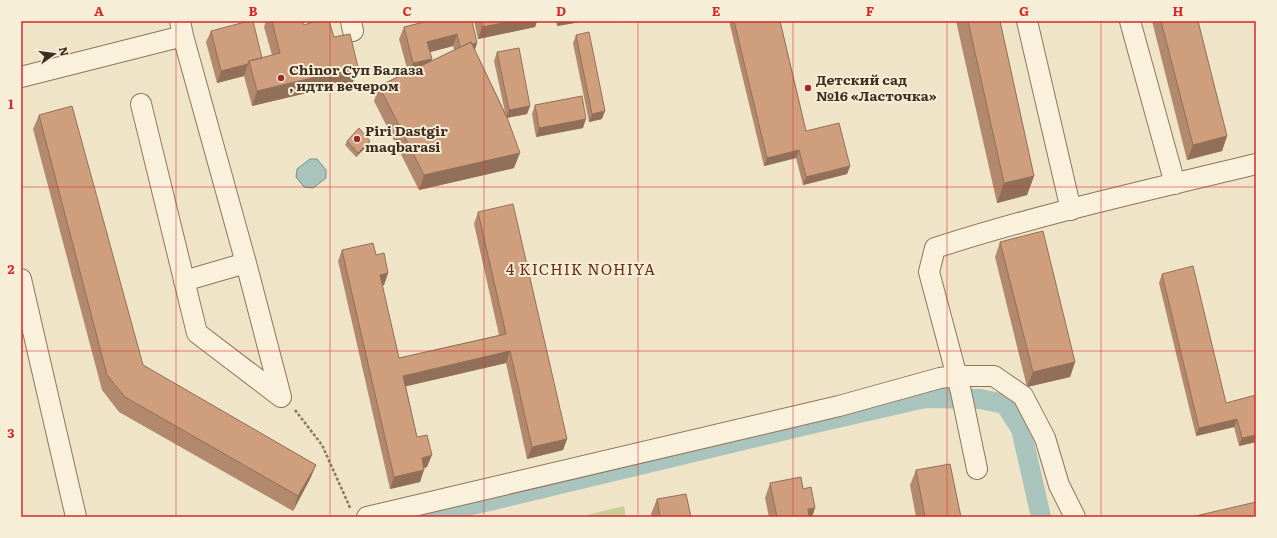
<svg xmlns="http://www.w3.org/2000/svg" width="1277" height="538" font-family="Literata,serif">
  <rect width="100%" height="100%" fill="#f0e4c8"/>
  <path fill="#c9cf9b" d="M624,506L626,517H578Z"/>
  <path fill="#a9c4bc" stroke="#6f938a" d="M310,159H317L326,170V178L313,188L304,187L296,177L297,169Z"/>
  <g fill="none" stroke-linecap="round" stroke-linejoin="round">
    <path stroke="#a9c4bc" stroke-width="20" d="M420,517L485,502L815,423L925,398L980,399L1005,404L1021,429L1041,517"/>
    <defs>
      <path id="minor" d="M351,21L353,31
        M1027,21L1071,210
        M1130,21L1175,184
        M21,77L183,36
        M141,104L197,333L281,397L246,263L183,36L180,21
        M21,279L76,517
        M184,281L246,263
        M977,469L961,392L929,272L935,248C1040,214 1149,190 1256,164
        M367,517L839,406L940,378L956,376H994L1023,396L1045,438L1059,485L1075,517"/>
    </defs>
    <use href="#minor" stroke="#8d765c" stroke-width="22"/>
    <path stroke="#8d765c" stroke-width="2.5" stroke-dasharray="3 2" stroke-linecap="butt" d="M295,410L322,445L348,503L350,508"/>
    <use href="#minor" stroke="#faf1dc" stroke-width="20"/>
  </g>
  <path fill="#b2896c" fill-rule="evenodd" d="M266,21H302L304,25L334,37L358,67L353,82L252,106L244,76L217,83L206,42L211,31L262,58L272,55L264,27Z
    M428,21L477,43L475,50L505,112L494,61L497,52L530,106L527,114L507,118L514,168L419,190L374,101L379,86L408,72L399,39L404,27ZM453,46L454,50L431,61L432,59L430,52Z
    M474,21H537L535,27L478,39Z
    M556,21H586L557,26Z
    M729,21H780L806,131L850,166L847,174L803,185L796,158L764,166Z
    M956,21H1000L1034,176L1027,195L997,203Z
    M1152,21H1198L1227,136L1222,151L1187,160Z
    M576,35L602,119L589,122L573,43Z
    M535,105L583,128L536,137L532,114Z
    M39,115L143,365L316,465L310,479L293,511L119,412L102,390L33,129Z
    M347,141H370L368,145L356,157L345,145Z
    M478,212L567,439L563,450L527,459L506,363L406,386L417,437L427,467L424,468L420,482L390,489L338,261L342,250L376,255L388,273L384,285L382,286L399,358L499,335L474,224Z
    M1000,242L1075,362L1070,377L1027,387L995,257Z
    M1162,274L1226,403L1256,395V442L1239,446L1234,427L1196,436L1159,283Z
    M916,470L961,517H916L910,485Z
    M770,483L803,489L815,508L812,517H769L765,498Z
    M657,499L691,517H652L651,514Z"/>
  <path fill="#916f58" d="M513,21H537L535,27L478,39L482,27Z
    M559,21H586L557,26Z
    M457,34L453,46L423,54L427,42Z
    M477,43L473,55L460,48Z
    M432,59L427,71L409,75L413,63Z
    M248,64L244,76L217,83L221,71Z
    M358,67L353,82L252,106L257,91Z
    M530,106L527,114L506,118L509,110Z
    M605,111L602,119L589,122L592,114Z
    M586,119L583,128L536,137L539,128Z
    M1227,136L1222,151L1187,160L1193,145Z
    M370,141L368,145L356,157L358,153Z
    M799,150L796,158L764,166L767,158Z
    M520,153L514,168L419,190L424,175Z
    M850,166L847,174L803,185L806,177Z
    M1034,176L1027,195L997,203L1004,183Z
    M388,273L384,285L376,287L380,275Z
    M510,351L506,363L399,388L403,376Z
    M1075,362L1070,377L1027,387L1033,372Z
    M1237,419L1234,427L1196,436L1199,428Z
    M1256,435V442L1239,446L1242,438Z
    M567,439L563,450L527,459L532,447Z
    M432,455L427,467L417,470L422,458Z
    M316,465L310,479L293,511L298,496Z
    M424,470L420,482L390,489L394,477Z
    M815,508L812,517H805L808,509Z"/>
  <path fill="#cf9f7d" stroke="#916f58" d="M249,21H253L262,58L249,61L248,64L221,71L211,31Z
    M272,21H302L304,25L316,21H329L334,37L350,34L358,67L257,91L249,61L280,53Z
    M428,21H472L477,43L472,44L471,42L460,47L457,34L427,42L432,59L413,63L404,27Z
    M481,21H513L482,27Z
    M734,21H780L806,131L839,123L850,166L806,177L799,150L767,158Z
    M968,21H1000L1034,176L1004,183Z
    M1161,21H1198L1227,136L1193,145Z
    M589,32L605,111L592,114L576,35Z
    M471,42L508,120L520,153L424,175L379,86Z
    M519,48L530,106L509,110L497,52Z
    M582,96L586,119L539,128L535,105Z
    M72,106L143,365L316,465L298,496L125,397L107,375L39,115Z
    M359,128L370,141L358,153L347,141Z
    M513,204L567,439L532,447L510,351L403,376L417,437L427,435L432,455L422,458L424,470L394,477L342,250L373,243L376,255L384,253L388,273L380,275L399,358L506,334L478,212Z
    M1043,231L1075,362L1033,372L1000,242Z
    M1193,266L1226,403L1256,395V435L1242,438L1237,419L1199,428L1162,274Z
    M950,464L961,517H925L916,470Z
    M801,477L803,489L811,487L815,508L808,509L809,517H777L770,483Z
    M686,494L691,517H660L657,499Z
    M1256,502V517H1191Z"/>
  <path fill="none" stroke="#d62828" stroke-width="1" stroke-opacity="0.55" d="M176,21V517M330,21V517M484,21V517M638,21V517M793,21V517M947,21V517M1101,21V517M21,187H1256M21,351H1256"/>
  <g fill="#9e2a2b" stroke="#f7eed8" stroke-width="1.5">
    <circle cx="281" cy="78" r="4"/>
    <circle cx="808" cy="88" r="4"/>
    <circle cx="357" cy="139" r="4"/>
  </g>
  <g text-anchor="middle" stroke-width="4" stroke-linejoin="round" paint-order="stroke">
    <g font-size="14" font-weight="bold" fill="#3d2e20" stroke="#f7eed8" text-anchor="start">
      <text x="289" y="75">Chinor Суп Балаза<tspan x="289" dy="16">, идти вечером</tspan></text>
      <text x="816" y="85">Детский сад<tspan x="816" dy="16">№16 «Ласточка»</tspan></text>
      <text x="365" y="136">Piri Dastgir<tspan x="365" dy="16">maqbarasi</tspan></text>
    </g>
    <g font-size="15" letter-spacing="1" fill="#6b2e1e" stroke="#f7eed8">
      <text x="581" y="275">4 KICHIK NOHIYA</text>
    </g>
  </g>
  <rect width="1277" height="538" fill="none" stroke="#f7eed8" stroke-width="44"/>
  <g transform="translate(54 54) rotate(76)" stroke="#f7eed8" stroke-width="3" paint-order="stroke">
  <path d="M0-3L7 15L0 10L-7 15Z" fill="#3d2e20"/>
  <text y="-6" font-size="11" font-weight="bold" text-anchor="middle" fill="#3d2e20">N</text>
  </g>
  <rect x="22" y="22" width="1233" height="494" fill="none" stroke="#d62828" stroke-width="1.5"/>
  <g font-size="13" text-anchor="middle" font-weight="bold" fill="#d62828">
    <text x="99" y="16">A</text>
    <text x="253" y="16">B</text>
    <text x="407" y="16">C</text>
    <text x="561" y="16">D</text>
    <text x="716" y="16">E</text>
    <text x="870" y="16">F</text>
    <text x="1024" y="16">G</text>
    <text x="1178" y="16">H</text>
    <text x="11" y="109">1</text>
    <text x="11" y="274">2</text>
    <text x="11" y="438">3</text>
  </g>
</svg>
